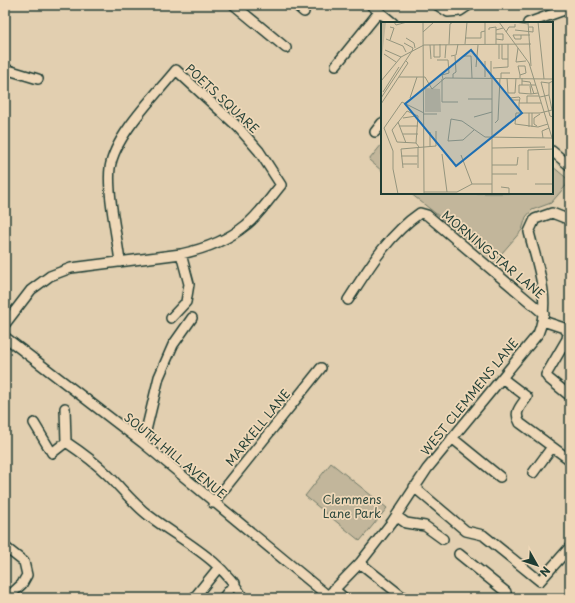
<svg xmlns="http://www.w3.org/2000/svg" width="575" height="603" font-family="'Playpen Sans',sans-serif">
  <rect width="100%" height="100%" fill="#e2cfb0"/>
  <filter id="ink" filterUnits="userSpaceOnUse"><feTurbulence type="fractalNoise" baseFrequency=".025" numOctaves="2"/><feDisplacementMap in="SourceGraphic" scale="8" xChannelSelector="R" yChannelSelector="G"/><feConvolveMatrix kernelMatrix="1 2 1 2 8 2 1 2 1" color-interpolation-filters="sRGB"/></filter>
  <g filter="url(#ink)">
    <path fill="#c2b69b" stroke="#707a68" d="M382,144V171L369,160Z
      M552,166L570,181L551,203L532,210L526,217L522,230L495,261L410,193H552Z
      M331,463L387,508L360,541L305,496Z"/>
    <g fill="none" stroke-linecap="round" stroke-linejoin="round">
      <defs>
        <path id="minor" d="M234,5L286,48
          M296,5L304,12
          M371,5L393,23
          M437,5L448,12L460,11L469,5
          M528,23L570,8
          M336,65L379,12
          M5,69L38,79
          M375,132L382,123
          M552,151L570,166
          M348,300C368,269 388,235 420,213L427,215L544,314
          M171,318L186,302L189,284L181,254
          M543,321L564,328L568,333L567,339L546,375L548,378L570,396
          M5,324L31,290L50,276L71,268L181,254C204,249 228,240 246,225C259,215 270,198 281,185L259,151L238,127L176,70C155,96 115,135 110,168C107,192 117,236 120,262
          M5,337L143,443L328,596
          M502,378L527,397C521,406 513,412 520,423L570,460
          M65,408L66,442C81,452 96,463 109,476C122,489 133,503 148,515C182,541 222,559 243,598
          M34,423L52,453L66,442
          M452,438L500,477
          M143,443L159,377L173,345L192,318
          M533,473L552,447
          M414,487L466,531L483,535L540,581L570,547
          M213,503L321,368
          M396,516L406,523L425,526L443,539
          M5,547L24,562L27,575L22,584L7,598
          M459,554L506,592V598
          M360,563L404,598
          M334,589L344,598
          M194,598L219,567
          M223,598L235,583
          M326,598L360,563L392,522L427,469L538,334C552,300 537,265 529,232L535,219L552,213L570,220"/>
      </defs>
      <use href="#minor" stroke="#1f3d34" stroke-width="12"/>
      <use href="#minor" stroke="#efd8b8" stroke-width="9"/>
    </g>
  </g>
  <g text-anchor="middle" stroke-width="3.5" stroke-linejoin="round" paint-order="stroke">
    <g font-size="12" fill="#1f3d34" stroke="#efd8b8">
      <text transform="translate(222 99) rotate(43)" y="4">POETS SQUARE</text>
      <text transform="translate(493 255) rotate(40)" y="4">MORNINGSTAR LANE</text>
      <text transform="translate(470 397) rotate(-51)" y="4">WEST CLEMMENS LANE</text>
      <text transform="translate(258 428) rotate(-51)" y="4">MARKELL LANE</text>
      <text transform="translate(175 456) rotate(39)" y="4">SOUTH HILL AVENUE</text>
    </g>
    <g font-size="12" fill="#2f493e" stroke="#efd8b8">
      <text x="352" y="504">Clemmens<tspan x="352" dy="14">Lane Park</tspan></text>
    </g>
  </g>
  <g transform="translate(381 22)">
    <rect width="172" height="172" fill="#e2cfb0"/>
    <path d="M0,0H5L0,44ZM44,66L59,67L60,90H44Z" fill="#c2b69b"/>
    <path fill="none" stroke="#94957e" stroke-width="1" d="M13,0L15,3L26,0M42,0L43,172M104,0V22M118,0L148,41L172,119M134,0L147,2M147,0L150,44M157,0L163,57M108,8V6L115,5V8M134,8L152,10V5H148M42,10L53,0M125,10L128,5H134V2M115,12H122V18L115,17M140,13V17H134L132,13H149M25,16L33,21L34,26M84,16H100V10L104,9M5,17L22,24L25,30M9,18L13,6L9,5M68,22L69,2L72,0M84,22L86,0M115,22V8L122,6M121,22V37H127M49,23L50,37M53,23V35H59V22M137,26L135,40L145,39M4,28L20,35M3,32L15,40M70,34L75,33L77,22M82,34H90L91,56M64,36L65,23M118,37V22M56,38H67L68,51L61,53L62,57M104,39V55M110,39V56M95,45L97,23M112,46L127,45V22M139,53L137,44H144L145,51L139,53V56M18,55H44L51,67L64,56L172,57M72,56V52L75,50L74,34M111,56V172M120,56V51H129M126,56L127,71H134L135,56M141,56V63H155M61,57V80H77M0,59L20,35L43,23L150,22M141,59L149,60L153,72M168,61L160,60L169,94L172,95M141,63H138V71L150,72M149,64L150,72L157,71M2,70L18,45M168,73V61L172,59M159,75L168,73L171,88L159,91H135L134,102L157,105L167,102M0,76L31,29L32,26L23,21M29,76L36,55M87,77H111M138,81L139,76L138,75L129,76L130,78H138M146,81V74H158M0,82L27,41L25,39M138,87V81H160M148,91V105M151,91V105M43,92H56M93,95L111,90M22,96L35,94M17,100L25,121M114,101L117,98L119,56M18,104H37M156,104L153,102V96L159,92M93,108L82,118L67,119L70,97L81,99L104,115L171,116M22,112H37M162,116L161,109L168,106M35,121L16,120L11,108L26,89L37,94L35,121L38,125M49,124V110M111,126L164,125M61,132L66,170M80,133L91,162M20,134H37M22,142H36M111,143H136L137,135M22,146L20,127L55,124V109M37,146V126M147,148V128L172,127M111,152H136M154,162H172M120,165L128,166V172M43,170H76L91,162H111M17,172L12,147V129L3,106L21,80L43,91"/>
    <path fill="#1f6fb2" fill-opacity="0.15" stroke="#1f6fb2" stroke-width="2" d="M90,28L141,91L75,144L24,82Z"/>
    <rect width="172" height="172" fill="none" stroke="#1f3d34" stroke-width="2"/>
  </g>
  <rect width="575" height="603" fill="none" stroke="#efd8b8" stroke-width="20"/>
  <rect x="10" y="10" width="555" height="583" fill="none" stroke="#1f3d34" stroke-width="1.5" filter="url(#ink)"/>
  <g transform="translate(537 565) rotate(129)" stroke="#efd8b8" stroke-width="3" paint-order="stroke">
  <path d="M0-3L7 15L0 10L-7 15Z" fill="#1f3d34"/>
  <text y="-6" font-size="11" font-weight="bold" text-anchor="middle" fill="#1f3d34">N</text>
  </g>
</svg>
